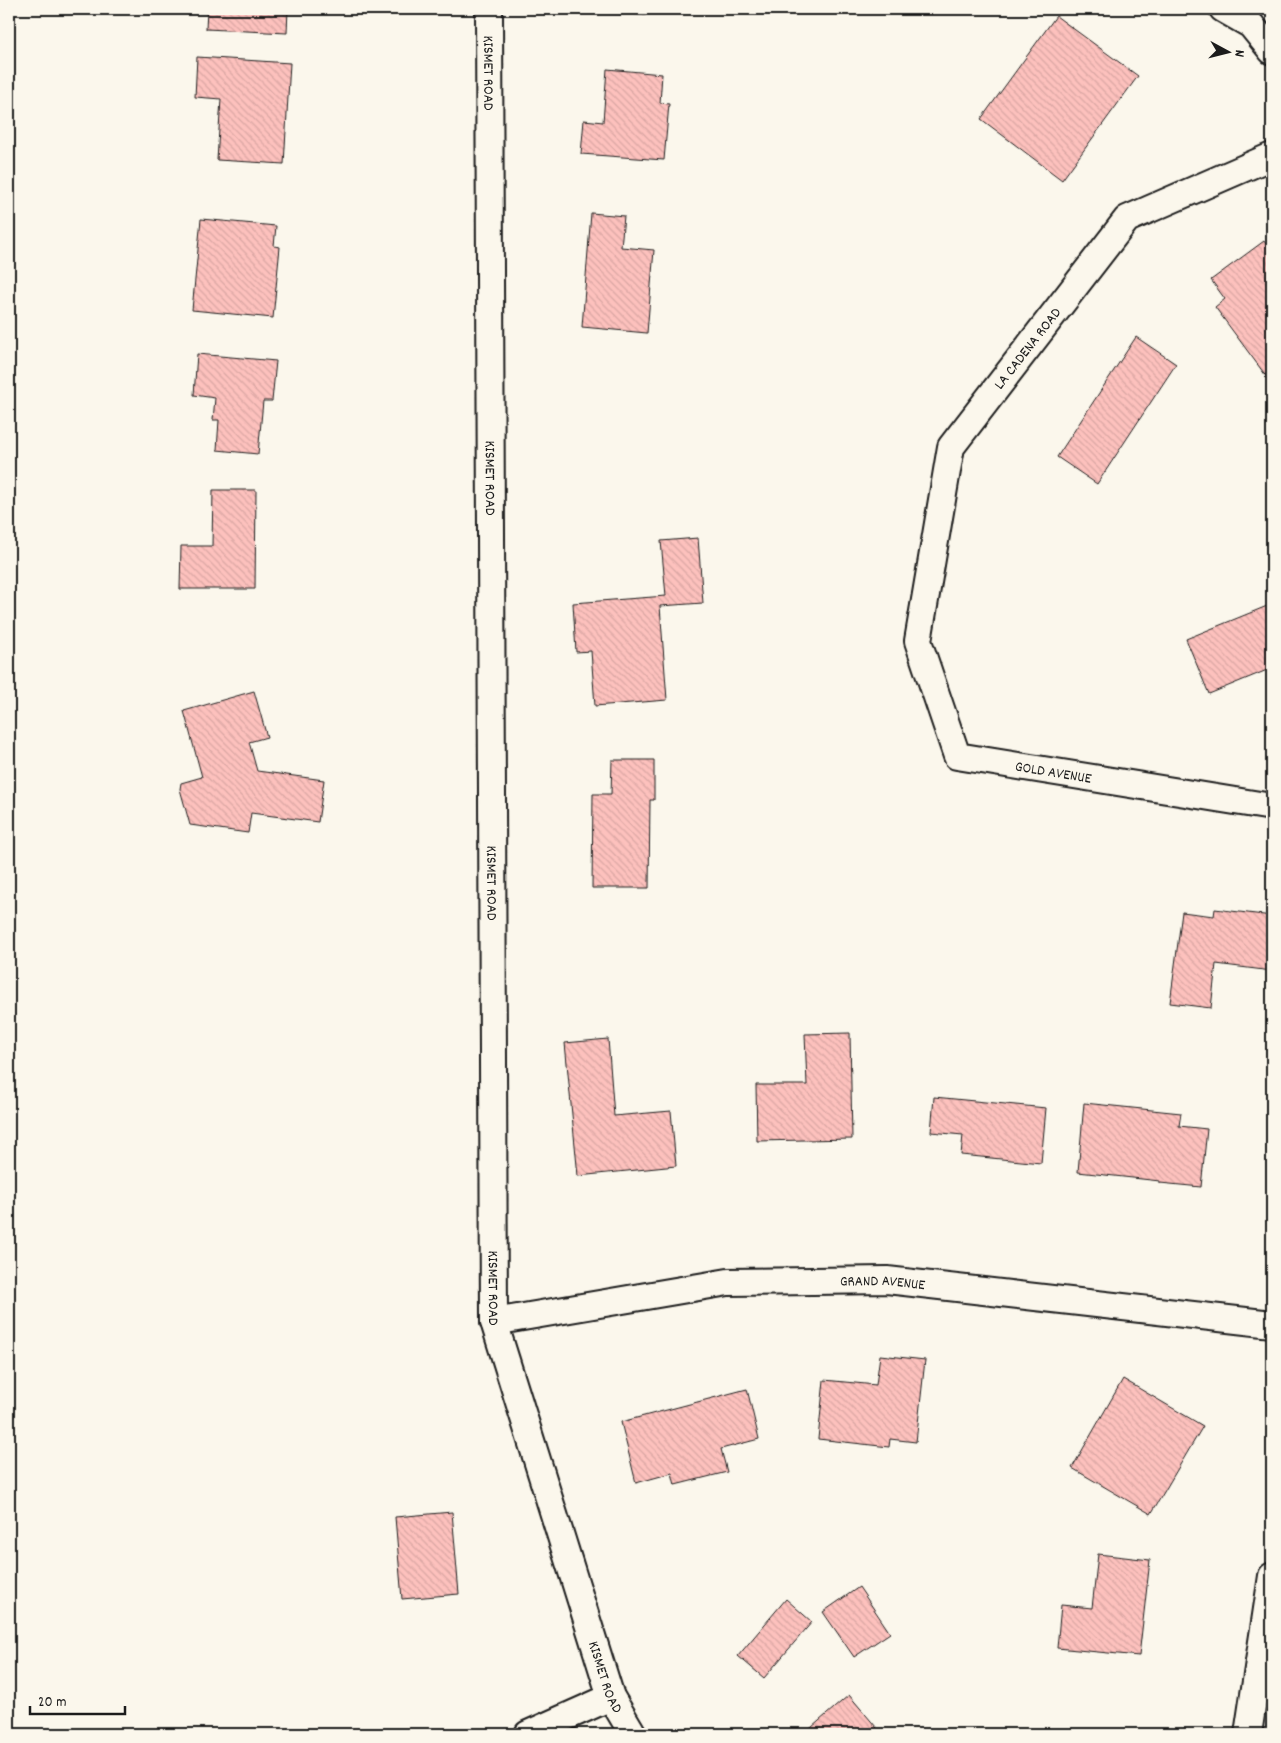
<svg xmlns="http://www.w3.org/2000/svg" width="1281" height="1743" font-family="Dekko,sans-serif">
  <defs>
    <pattern id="building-back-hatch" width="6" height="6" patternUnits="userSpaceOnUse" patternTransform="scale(1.25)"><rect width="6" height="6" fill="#fdc1bd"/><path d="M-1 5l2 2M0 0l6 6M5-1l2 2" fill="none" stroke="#d8a5a2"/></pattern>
  </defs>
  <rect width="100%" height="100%" fill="#fbf7ec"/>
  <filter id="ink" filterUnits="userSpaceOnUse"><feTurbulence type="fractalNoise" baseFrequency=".02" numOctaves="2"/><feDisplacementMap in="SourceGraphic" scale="10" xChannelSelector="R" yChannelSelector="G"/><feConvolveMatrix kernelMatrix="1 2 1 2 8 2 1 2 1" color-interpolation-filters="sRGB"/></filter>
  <g filter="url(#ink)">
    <path fill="url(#building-back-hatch)" stroke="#1c1c1c" d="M207,9H288L287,33L206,29Z
      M593,9H646V15L593,13Z
      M1056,16L1138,76L1062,180L981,119Z
      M197,57L290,63L284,164L217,160L221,99L195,97Z
      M607,69L662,74L660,103L669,104L664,160L581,154L584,120L603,122Z
      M591,213L624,216L621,247L654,250L647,333L582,327Z
      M201,219L276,226L274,246L280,247L273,318L192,310Z
      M1264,241L1272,252V384L1215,307L1225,299L1211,280Z
      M1136,337L1176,364L1097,484L1057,457Z
      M197,354L276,361L272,401H263L258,454L217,450L219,420H213L215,398L194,395Z
      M213,490H256L255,589H180L181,546H212Z
      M698,538L703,603L660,606L667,700L595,706L591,651L576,652L573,603L666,596L661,541Z
      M1272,604V651L1268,653L1272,663V668L1209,694L1186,639Z
      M254,691L267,737L249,742L257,771L324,780L318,822L251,813L248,833L190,825L180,789L181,783L202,777L184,711Z
      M612,760H654V800H650L649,888H592L593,794H611Z
      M1215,909L1272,916V971L1216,964L1211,1008L1170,1003L1182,912L1214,916Z
      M850,1033L852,1139L757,1141L756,1085H807L805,1034Z
      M608,1039L614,1116L671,1111L676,1166L578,1176L565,1043Z
      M934,1097L1046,1108L1041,1163L961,1155L963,1135L931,1132Z
      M1084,1103L1181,1113L1179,1126L1207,1129L1201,1187L1160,1183V1181L1078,1172Z
      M880,1355L925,1360L916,1442L890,1439L889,1447L818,1439L824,1380L876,1385Z
      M1123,1379L1203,1426L1151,1514L1072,1468Z
      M747,1389L759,1439L721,1449L727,1472L675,1485L672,1473L636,1483L621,1422Z
      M452,1512L459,1594L402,1599L395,1517Z
      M1098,1554L1150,1560L1139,1656L1057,1648L1061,1605L1092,1608Z
      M859,1587L890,1633L854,1657L823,1612Z
      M786,1599L812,1622L764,1678L738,1656Z
      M849,1695L882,1734H804Z"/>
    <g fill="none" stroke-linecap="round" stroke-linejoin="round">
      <defs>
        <g id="street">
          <path id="s1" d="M489,9L494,1322L611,1697L633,1734"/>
          <path d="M1223,9L1251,25L1272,51"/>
          <path id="s2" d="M1272,156L1127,219L951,447L918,641L957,756L1272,807"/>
          <path id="s3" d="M494,1322L728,1282L887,1280L1272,1324"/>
          <path d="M528,1734L611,1697"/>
          <path d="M1248,1734L1272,1576"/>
        </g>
      </defs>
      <use href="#street" stroke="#1c1c1c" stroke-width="30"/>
      <use href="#street" stroke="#fbf7ec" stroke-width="26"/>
    </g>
  </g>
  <g text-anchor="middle" stroke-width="4.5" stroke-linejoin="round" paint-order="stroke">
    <g font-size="15" fill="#1c1c1c" stroke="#fbf7ec">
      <text dy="5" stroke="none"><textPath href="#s1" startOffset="64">KISMET ROAD</textPath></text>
      <text transform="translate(1027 348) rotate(-52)" y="5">LA CADENA ROAD</text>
      <text dy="5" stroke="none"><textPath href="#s1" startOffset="469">KISMET ROAD</textPath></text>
      <text dy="5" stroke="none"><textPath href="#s2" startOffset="862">GOLD AVENUE</textPath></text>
      <text dy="5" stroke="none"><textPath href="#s1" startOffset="874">KISMET ROAD</textPath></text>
      <text dy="5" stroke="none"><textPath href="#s3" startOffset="392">GRAND AVENUE</textPath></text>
      <text dy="5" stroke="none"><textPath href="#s1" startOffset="1279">KISMET ROAD</textPath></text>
      <text dy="5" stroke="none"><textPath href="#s1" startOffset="1685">KISMET ROAD</textPath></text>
    </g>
  </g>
  <rect width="1281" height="1743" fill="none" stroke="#fbf7ec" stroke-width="30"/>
  <rect x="15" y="15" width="1251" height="1713" fill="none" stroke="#1c1c1c" stroke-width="2" filter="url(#ink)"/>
  <g transform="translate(1228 52) rotate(97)" stroke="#fbf7ec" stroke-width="4" paint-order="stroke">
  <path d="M0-4L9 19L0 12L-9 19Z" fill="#1c1c1c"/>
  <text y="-8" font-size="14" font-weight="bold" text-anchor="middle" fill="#1c1c1c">N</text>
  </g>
  <path d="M30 1706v8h95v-8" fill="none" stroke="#1c1c1c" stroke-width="2.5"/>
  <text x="38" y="1706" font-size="15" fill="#1c1c1c" stroke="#fbf7ec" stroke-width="4" paint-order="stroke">20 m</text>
</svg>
